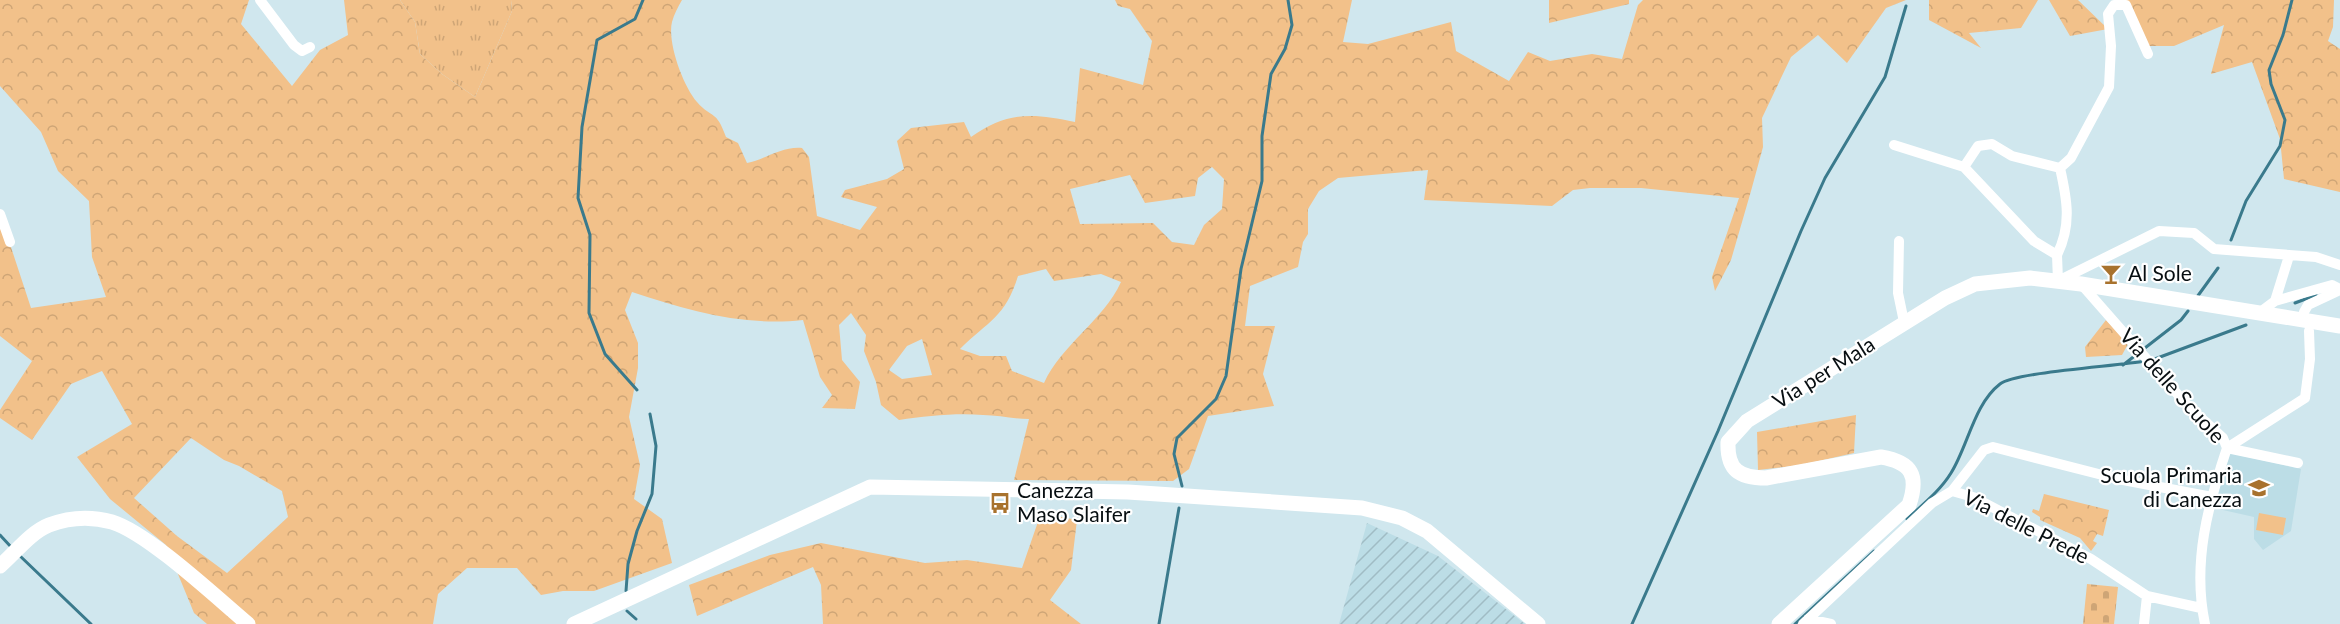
<svg xmlns="http://www.w3.org/2000/svg" width="2340" height="624" font-family="Lato,sans-serif">
  <defs>
    <pattern id="industrial-furrows" width="10" height="10" patternUnits="userSpaceOnUse" patternTransform="scale(1.5)"><rect width="10" height="10" fill="#bcdde6"/><path d="M-1 1l2-2M0 10L10 0M9 11l2-2" fill="none" stroke="#a0bcc4"/></pattern>
    <pattern id="grass-tufts" width="24" height="20" patternUnits="userSpaceOnUse" patternTransform="scale(1.5)"><rect width="24" height="20" fill="#f2c18a"/><path d="M3 7l-1-3M5 7V3M7 7l1-3M15 17l-1-3M17 17v-4M19 17l1-3" fill="none" stroke="#cea576"/></pattern>
    <pattern id="forest-crowns" width="20" height="18" patternUnits="userSpaceOnUse" patternTransform="scale(1.5)"><rect width="20" height="18" fill="#f2c18a"/><path d="M2 6a3 3 0 1 1 6 0M12 15a3 3 0 1 1 6 0" fill="none" stroke="#cea576"/></pattern>
    <pattern id="cemetery-stones" width="16" height="16" patternUnits="userSpaceOnUse" patternTransform="scale(1.5)"><rect width="16" height="16" fill="#f2c18a"/><path d="M2 7V4a2 2 0 0 1 4 0v3zM10 15v-3a2 2 0 0 1 4 0v3z" fill="#cea576"/></pattern>
  </defs>
  <rect width="100%" height="100%" fill="#d0e7ee"/>
  <path fill="#bcdde6" d="M2229,453L2301,469L2291,531L2263,550L2254,539V517L2214,508Z"/>
  <path fill="url(#industrial-furrows)" d="M1367,523L1438,556L1525,624H1339Z"/>
  <path fill="url(#grass-tufts)" d="M400,0H511L512,11L475,97L442,74L420,54L415,22Z"/>
  <path fill="url(#forest-crowns)" fill-rule="evenodd" d="M0,0H249L241,24L292,86L320,50L348,35L344,0H400L415,22L420,54L442,74L475,97L512,11L511,0H682C678,7 674,14 672,22C667,42 683,86 697,102C712,119 716,109 726,137L738,143L747,163C766,159 783,146 802,148L809,157L817,216L860,230L877,207L841,197L845,190L887,179L904,169L897,141L911,128L964,122L971,137C1008,111 1033,113 1075,122L1080,68L1143,85L1152,41L1130,9L1118,6L1115,0H1352L1343,42L1368,44L1451,22L1456,51L1509,81L1528,52L1550,61L1592,54L1622,59L1638,5L1643,0H1906L1886,8L1847,63L1818,35L1791,57L1762,118L1763,147L1751,191L1731,260L1715,291L1712,277L1739,198L1641,188H1590L1573,190L1552,206L1424,200L1428,170L1338,178L1319,191L1308,209V234L1303,242L1298,267L1250,286L1245,326H1275L1263,374L1274,406L1208,416L1189,469L1173,481L1014,480L1029,419C1013,419 998,415 983,415C955,413 926,416 899,420L881,405L876,382L864,351L866,335L851,313L839,325L842,360L860,382L855,409L822,408L832,395L820,377L803,320C744,327 687,310 632,292L625,310L638,343V368L629,417L640,465L634,499L662,519L672,563L594,591H563L541,595L517,568H467L438,594L433,624H207L194,613L166,545L110,499L77,457L132,424L102,371L71,384L32,440L0,418V410L32,361L0,336V229L6,232L31,308L106,297L92,257L89,201L58,171L41,132L0,86ZM1212,167L1224,179L1222,209L1204,225L1194,245L1172,242L1153,223L1080,224L1070,189L1130,175L1145,203L1195,196L1198,178ZM1046,269L1054,281L1101,274L1121,282C1103,321 1062,344 1044,383L1012,371L1006,356H980L960,349C988,321 1005,318 1018,276ZM922,339L932,375L902,379L889,370L907,346ZM191,438L224,460L239,466L282,491L288,517L227,573L177,536L134,498Z
    M1549,0H1629V4L1549,23Z
    M1929,0H2038L2021,28L1969,33L1981,48L1929,20Z
    M2049,0H2078L2108,29L2070,36Z
    M2118,0H2334L2333,27L2328,41L2340,49V192L2284,179L2280,139L2252,62L2211,74L2224,25L2174,46H2149Z
    M2106,320L2128,344L2122,355L2086,357L2085,347Z
    M1856,415L1854,453L1801,465L1758,470L1757,432Z
    M2044,494L2109,510L2103,536L2097,534L2093,541L2097,543L2091,551L2080,538L2040,520V517L2032,512L2033,509L2039,511Z
    M1041,513L1077,520L1071,570L1050,600L1081,624H823L821,585L813,567L697,616L689,585L770,555L821,543L925,563L967,560L1022,568Z"/>
  <path fill="url(#cemetery-stones)" d="M2087,584L2118,587L2114,624H2083Z"/>
  <path fill="#f2c18a" d="M2259,513L2286,518L2283,535L2256,530Z"/>
  <g fill="none" stroke-linecap="round" stroke-linejoin="round">
    <path stroke="#3a7a8c" stroke-width="3" d="M2231,240L2246,201L2280,146L2285,120L2271,84L2269,70L2283,35L2292,0
      M2197,297L2218,268
      M2295,303L2316,295
      M2152,360L2246,325
      M2123,365L2181,320L2188,311
      M637,390L605,354L589,313L590,235L578,198L582,127L597,40L635,19L643,0
      M1182,486L1174,454L1177,438L1216,399L1226,376L1241,269L1262,181V136L1271,74L1285,49L1292,25L1288,0
      M1907,519C1922,505 1940,491 1951,473C1968,446 1974,404 2000,384C2015,372 2119,366 2145,361
      M0,535L12,548
      M19,555L91,624
      M626,591L628,564L637,531L652,494L656,446L650,414
      M627,611L636,619
      M1159,624L1179,508
      M1632,624L1718,431L1801,231L1825,178L1885,77L1906,6
      M1795,624L1874,551"/>
    <path stroke="#fff" stroke-width="10" d="M260,0L294,45L302,51L310,47
      M1894,145L1964,167
      M0,214L10,242
      M1899,241L1898,293L1904,322
      M2057,255C2072,225 2067,199 2060,168L2071,158L2109,87L2111,46L2108,14L2114,5H2126L2148,54
      M2058,281L2159,231L2194,233L2214,249L2316,257L2340,265
      M2058,281L2057,255L2034,241L1964,167L1978,146L1992,144L2012,156L2060,168
      M2081,284L2188,406L2223,438L2227,448C2208,505 2192,563 2205,624
      M2275,301L2332,285L2340,289
      M2304,312L2308,305L2340,290
      M2259,313L2275,301L2289,256
      M2227,448L2305,398L2310,359L2309,331
      M2227,448L2298,463
      M1952,491L1984,450L1993,447L2118,479L2212,497
      M1808,619L1831,624
      M1803,624L1932,503L1952,491L1973,497L2091,559L2147,596L2201,608
      M2144,624L2147,596"/>
    <path stroke="#fff" stroke-width="15" d="M0,566C15,553 31,532 49,525C70,517 91,516 112,522C148,533 217,598 248,624
      M574,624L870,487L1128,492L1362,508L1402,518L1427,531L1538,624
      M1779,624L1909,505C1919,476 1912,462 1881,457L1766,478C1739,478 1727,470 1728,442L1747,421L1945,298L1975,284L2030,278L2081,284L2340,326"/>
  </g>
  <defs>
    <symbol id="bar-bare" viewBox="-9 -9 18 18"><path d="M-6-5H6L.8 .8V4.5H3.5V6h-7V4.5H-.8V.8Z" fill="#a8722d" stroke="#fff" stroke-width="2.5" paint-order="stroke"/></symbol>
    <symbol id="school-bare" viewBox="-9 -9 18 18"><path d="M0-5L7-2L0 1L-7-2ZM-4 1L0 2.5L4 1V4Q0 6-4 4Z" fill="#a8722d" stroke="#fff" stroke-width="2.5" paint-order="stroke"/></symbol>
    <symbol id="bus-bare" viewBox="-9 -9 18 18"><path d="M-5-6H5V4H4V6H2V4H-2V6H-4V4H-5ZM-3.5-4V0h7V-4ZM-3.5 1.2v1.5H-2V1.2ZM2 1.2v1.5H3.5V1.2Z" fill="#a8722d" stroke="#fff" stroke-width="2.5" paint-order="stroke"/></symbol>
  </defs>
  <g fill-rule="evenodd">
    <use href="#bar-bare" x="2096" y="259" width="30" height="30"/>
    <use href="#school-bare" x="2244" y="473" width="30" height="30"/>
    <use href="#bus-bare" x="985" y="488" width="30" height="30"/>
  </g>
  <g text-anchor="middle" stroke-width="4.5" stroke-linejoin="round" paint-order="stroke">
    <g font-size="21" fill="#070e11" stroke="#fff" text-anchor="start">
      <text x="2128" y="281">Al Sole</text>
      <text x="2242" y="483" text-anchor="end">Scuola Primaria<tspan x="2242" dy="24">di Canezza</tspan></text>
      <text x="1017" y="498">Canezza<tspan x="1017" dy="24">Maso Slaifer</tspan></text>
    </g>
    <g font-size="21" fill="#070e11" stroke="#fff">
      <text transform="translate(1824 373) rotate(-32)" y="7">Via per Mala</text>
      <text transform="translate(2172 386) rotate(48)" y="7">Via delle Scuole</text>
      <text transform="translate(2026 527) rotate(27)" y="7">Via delle Prede</text>
    </g>
  </g>
</svg>
